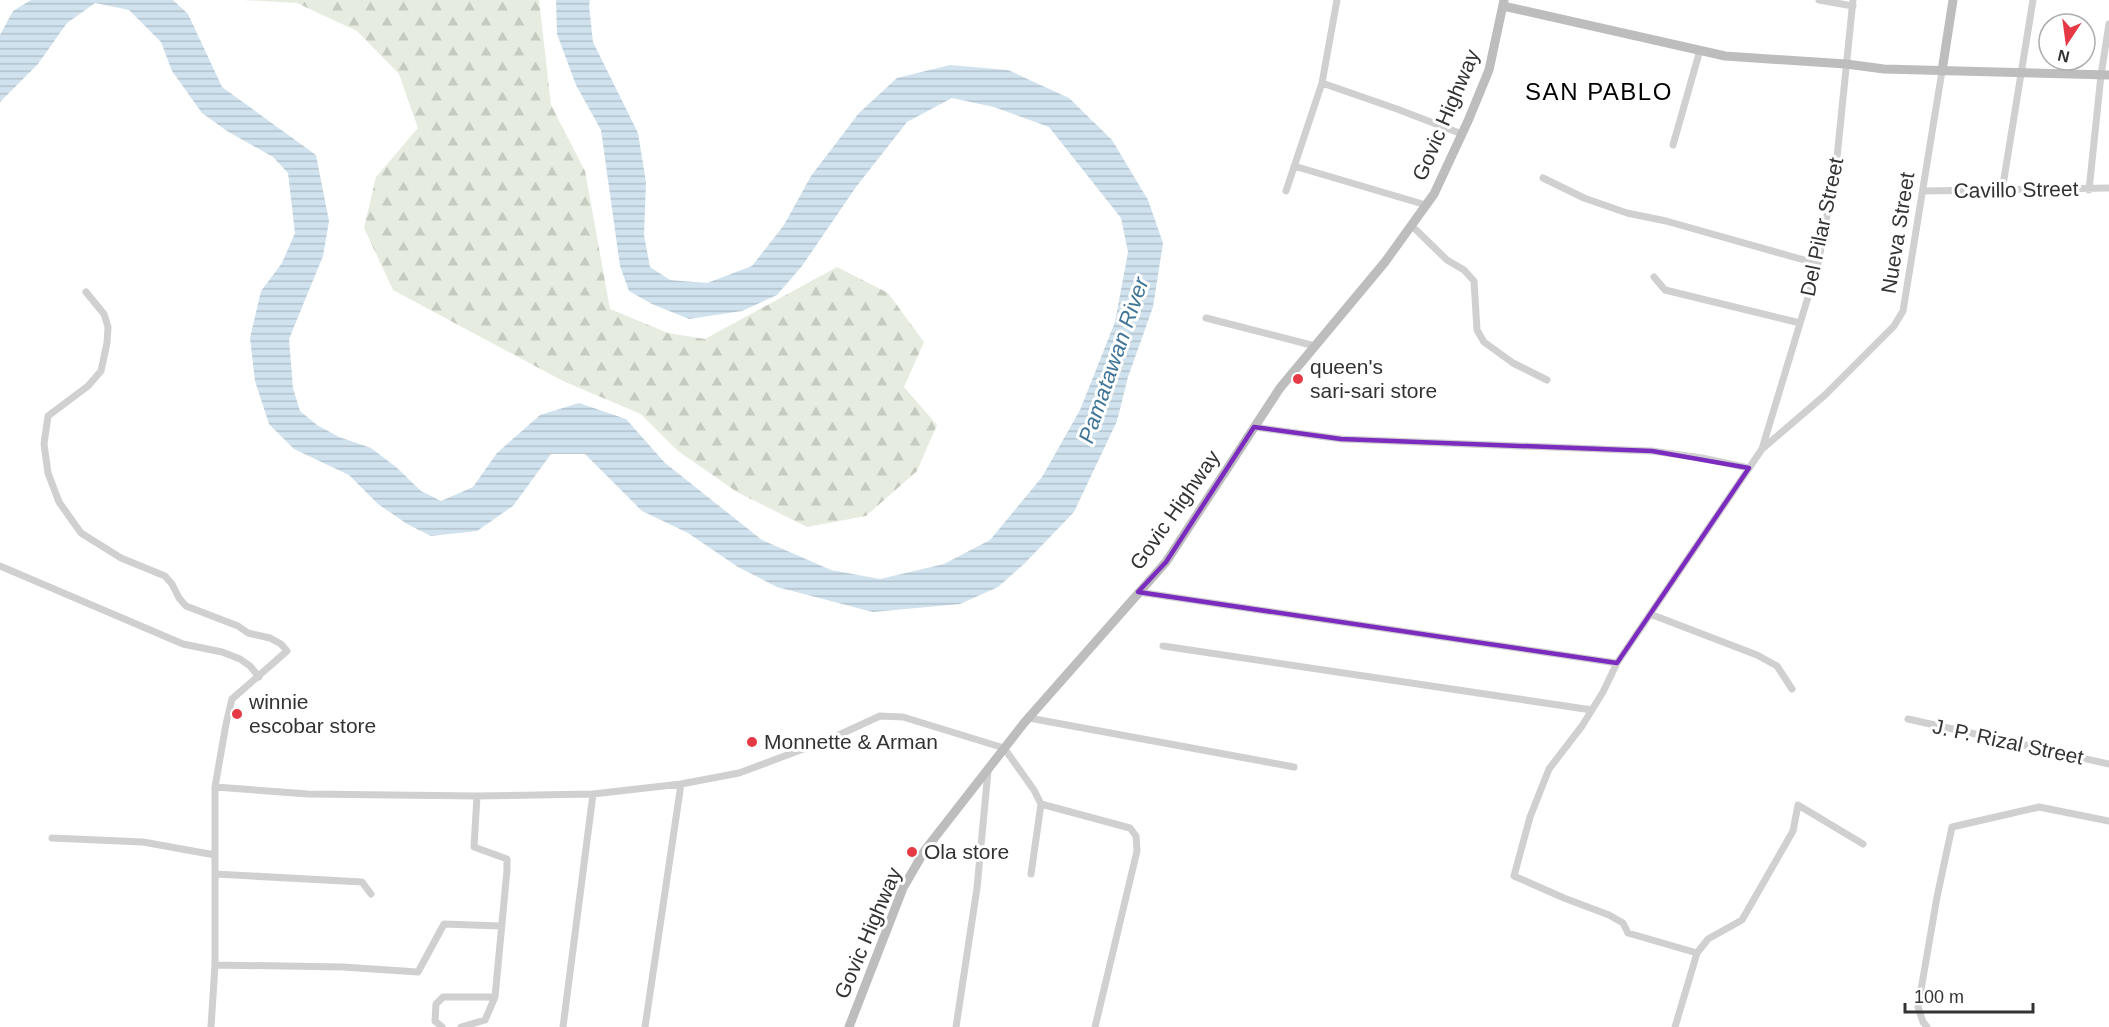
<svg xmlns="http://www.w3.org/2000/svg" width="2109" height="1027" font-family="Helvetica,sans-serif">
  <defs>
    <pattern id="forest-firs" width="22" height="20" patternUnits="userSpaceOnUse" patternTransform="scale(1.5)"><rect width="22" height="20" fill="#e6ecdf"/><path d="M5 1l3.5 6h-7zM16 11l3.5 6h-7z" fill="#c6cbc0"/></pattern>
    <pattern id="water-rules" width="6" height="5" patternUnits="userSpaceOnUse" patternTransform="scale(1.5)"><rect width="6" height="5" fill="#cfe2ee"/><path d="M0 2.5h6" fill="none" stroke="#b2c2cd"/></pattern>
  </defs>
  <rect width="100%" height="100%" fill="#fff"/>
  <path fill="url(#forest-firs)" d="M243,0H539L551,105L585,171L610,309L668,333L705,339L837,267L888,293L924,342L904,387L937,425L917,471L866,516L807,527L737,492L678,451L641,414L563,381L393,290L364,228L376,177L418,128L399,74L357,31L297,3Z"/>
  <path fill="url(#water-rules)" d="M31,0H173L188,14L222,87L316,155L329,221L323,256L289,339L293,388L300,411L317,425L339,437L371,448L396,467L421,491L441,501L473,487L497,453L540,415L579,403L626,419L665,463L762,540L831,570L880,579L944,564L990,540L1042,477L1080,410L1115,322L1128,252L1121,218L1049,127L994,107L952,98L907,122L856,187L802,266L777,295L742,311L689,319L652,304L629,291L620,266L601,130L576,85L557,34L556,0H590L589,6L593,42L638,133L646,182L644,235L650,267L670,280L707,283L752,266L784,225L811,176L859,113L897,78L950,65L1008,70L1069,98L1112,140L1148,200L1163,243L1153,307L1128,377L1117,421L1074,512L1024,564L998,587L960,604L873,612L777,587L738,567L688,533L642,511L585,454H551L513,506L477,531L431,536L407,524L378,504L349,475L294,449L269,424L255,381L250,338L261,291L282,263L295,233L288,173L273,157L227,131L202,113L172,71L161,42L129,10L95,3L67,23L38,64L0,102V35L13,11Z"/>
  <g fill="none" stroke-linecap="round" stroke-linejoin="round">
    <path stroke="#d0d0d0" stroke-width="7" d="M1819,0L1853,6
      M1322,83L1397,109L1462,134
      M1673,145L1700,50
      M1294,166L1426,205
      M1543,178L1584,198L1627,213L1666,221L1818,264
      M2089,190L2101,75L2109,24
      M1286,191L1322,83L1337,0
      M1924,191L2109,188
      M2002,191L2033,0
      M1411,225L1447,260L1464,270L1474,281L1477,330L1484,342L1513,363L1547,380
      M1654,277L1665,290L1800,323
      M86,292L104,314L108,327L107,343L101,371L88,386L48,416L44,444L48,473L59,502L81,533L121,558L165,576L172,584L179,598L186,606L238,626L248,633L270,638L281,644L287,651L232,699L226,724L215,787V965L211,1027
      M1206,318L1315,346
      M1254,427L1341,439L1652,451L1702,458L1749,468
      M1762,449L1825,395L1894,326L1903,311L1942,71
      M0,566L183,644L222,652L240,659L250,666L259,677
      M1138,592L1617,663L1762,449L1818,264L1836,167L1853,0
      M1650,614L1757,655L1777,666L1792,689
      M1163,646L1592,710
      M1617,663L1603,692L1582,726L1549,769L1530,817L1514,876L1564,898L1609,915L1623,923L1628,933L1697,953L1708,939L1742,920L1793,831L1798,805L1863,844
      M1029,718L1294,767
      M1908,719L2109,764
      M215,787L308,794L477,796L593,794L681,784L739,773L830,739L880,716L903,717L1004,748L1034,790L1041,804L1031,874
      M1041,804L1130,828L1136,836L1137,851L1095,1027
      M52,838L143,842L215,855
      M215,874L362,882L371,894
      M215,965L343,967L418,972L444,924L501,926
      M442,1027L435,1021L436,1004L443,997H495
      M461,1027L485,1020L495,997L507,870V859L474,847L477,796
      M563,1027L593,794
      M645,1027L681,784
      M956,1027L977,888L988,771
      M1675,1027L1697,953
      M1927,1027L1923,1022L1918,1007L1937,897L1952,827L2039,807L2109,821"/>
    <path stroke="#bdbdbd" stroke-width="9" d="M1503,6L1725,56L1846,64L1884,69L2109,75
      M1942,71L1953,0
      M849,1027L903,888L925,850L1024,723L1166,562L1280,388L1385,262L1434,194L1468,121L1489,70L1504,0"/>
  </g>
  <path fill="none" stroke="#7b2cbf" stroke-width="4.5" stroke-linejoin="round" d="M1254,427L1341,439L1652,451L1749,468L1617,663L1138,592L1166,562Z"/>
  <g fill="#e63946" stroke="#fff" stroke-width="2">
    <circle cx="1298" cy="379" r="6"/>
    <circle cx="237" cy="714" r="6"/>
    <circle cx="752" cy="742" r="6"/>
    <circle cx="912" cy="852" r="6"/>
  </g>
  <g text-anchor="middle" stroke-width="6" stroke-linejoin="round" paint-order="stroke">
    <g font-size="21" fill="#333" stroke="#fff">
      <text transform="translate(1446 115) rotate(-67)" y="7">Govic Highway</text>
      <text transform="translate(2016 190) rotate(-1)" y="7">Cavillo Street</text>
      <text transform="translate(1822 227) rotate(-78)" y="7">Del Pilar Street</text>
      <text transform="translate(1898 233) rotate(-81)" y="7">Nueva Street</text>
      <text transform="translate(1175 510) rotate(-55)" y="7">Govic Highway</text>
      <text transform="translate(2008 742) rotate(12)" y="7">J. P. Rizal Street</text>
      <text transform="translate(868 933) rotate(-67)" y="7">Govic Highway</text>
    </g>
    <g font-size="21" fill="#333" stroke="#fff" text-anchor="start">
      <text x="1310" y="374">queen's<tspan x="1310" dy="24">sari-sari store</tspan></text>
      <text x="249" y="709">winnie<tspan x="249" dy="24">escobar store</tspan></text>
      <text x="764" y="749">Monnette &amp; Arman</text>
      <text x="924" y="859">Ola store</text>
    </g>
    <g font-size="22" font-style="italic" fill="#3f7597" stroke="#fff">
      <text transform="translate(1113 360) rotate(-71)" y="8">Pamatawan River</text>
    </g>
    <g font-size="24" letter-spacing="1.5" fill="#000" stroke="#fff">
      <text x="1599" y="100">SAN PABLO</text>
    </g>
  </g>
  <g transform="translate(2067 42) rotate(193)"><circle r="28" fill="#ffffff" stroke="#adadad" stroke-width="1.5"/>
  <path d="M0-4.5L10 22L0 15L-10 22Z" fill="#e63946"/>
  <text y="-9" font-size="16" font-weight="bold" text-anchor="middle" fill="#333333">N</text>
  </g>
  <path d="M1905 1003v9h128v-9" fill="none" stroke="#333333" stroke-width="3"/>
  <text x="1914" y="1003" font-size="18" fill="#333333" stroke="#ffffff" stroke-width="4.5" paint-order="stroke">100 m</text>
</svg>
